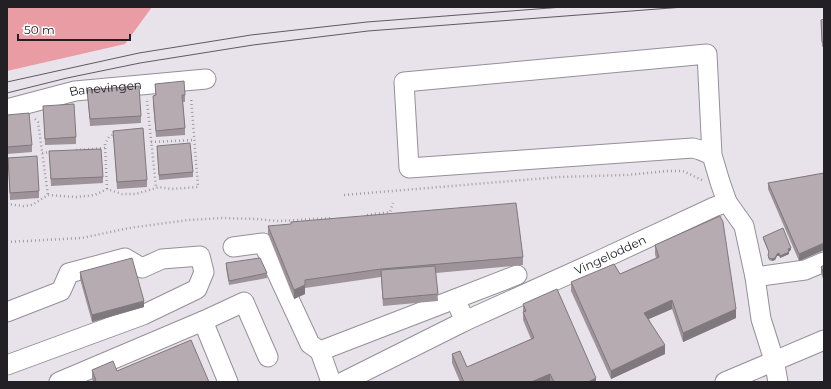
<svg xmlns="http://www.w3.org/2000/svg" width="831" height="389" font-family="Montserrat,sans-serif">
  <rect width="100%" height="100%" fill="#e8e2eb"/>
  <path fill="#ea9ca4" d="M7,7H152L125,44L7,71Z"/>
  <g fill="none" stroke-linecap="round" stroke-linejoin="round">
    <defs>
      <g id="minor">
        <path id="s1" d="M7,109L75,91L206,79"/>
        <path d="M712,155L707,54L404,82L409,168L693,148L700,150L712,155L720,182L727,202"/>
        <path d="M233,247L263,243L310,344L320,351"/>
        <path d="M755,277L805,270L824,262"/>
        <path d="M455,299L517,275"/>
        <path d="M7,312L61,291L69,273L125,258L142,268L162,259L200,256L204,272L197,289L143,315L7,365"/>
        <path d="M59,382L203,321"/>
        <path d="M228,382L203,321L244,302L268,357"/>
        <path d="M331,382L320,351L455,299L465,321"/>
        <path id="s2" d="M343,382L465,321L598,261L714,207L727,202L744,226L755,277L761,319L774,360L778,382"/>
        <path d="M725,382L824,340"/>
      </g>
    </defs>
    <use href="#minor" stroke="#958f98" stroke-width="21"/>
    <path stroke="#a09ba2" stroke-width="2.5" stroke-dasharray="1 3" stroke-linecap="butt" d="M147,101L156,187
      M35,119L38,122L48,195
      M151,142L194,140
      M76,150L105,148
      M42,153L51,152
      M107,189L105,144L109,137L114,134
      M344,195L559,177L627,175L667,171H683L702,180
      M7,204L23,206L32,205L48,195L76,197L95,195L107,189L122,194H136L159,187L171,189L198,187L191,97
      M367,215L390,212L393,203
      M7,242L82,238L129,228L188,220L221,218L256,219L279,221L333,218"/>
    <use href="#minor" stroke="#fff" stroke-width="19"/>
    <path stroke="#5e5b60" stroke-width="1" d="M7,82L139,53L251,35L367,22L563,7
      M7,93L67,78L140,63L253,45L368,31L684,7"/>
  </g>
  <path fill="#9d9398" d="M824,19V46L822,47L821,20Z
    M155,84L185,95V102H183L185,128V135L156,137L153,103V96H155Z
    M87,90L141,116V123L90,126Z
    M43,106L76,137V144L45,145Z
    M7,115L32,145V152L7,154Z
    M113,131L147,180V187L117,189Z
    M157,146L193,172V177L159,180Z
    M49,151L103,177V183L51,186Z
    M8,158L39,191V198L10,200Z
    M824,173V250L799,261L768,189V183Z
    M268,226L523,257V265L436,273L438,301L383,306L381,277L305,288V294L294,299L268,234Z
    M763,237L791,250L788,251L789,254L780,258L779,256H777L775,260L772,261L769,260L768,257V255L769,253L763,239Z
    M655,245L736,318L683,342L672,309L649,319L665,354L611,379L571,291V282L620,274L656,258L655,254Z
    M226,263L267,273V278L229,285L226,268Z
    M824,265V281L821,273V267Z
    M80,272L144,307L92,322L80,279Z
    M523,304L596,382H460L452,363V354L467,367L531,339L523,320Z
    M92,370L117,371L93,382L92,379Z"/>
  <path fill="#7f787c" d="M824,243V250L799,261V254Z
    M791,248V250L788,252V249Z
    M789,252V254L780,258V256Z
    M779,253V256H777L775,260L772,261V259L777,254Z
    M305,285V294L294,299V290Z
    M672,300V309L644,321V313Z
    M144,301V307L92,322V315Z
    M736,309V318L683,342V333Z
    M665,345V354L611,379V371Z
    M550,374V382H531Z
    M596,378V382H588Z"/>
  <path fill="#b6abb1" stroke="#7f787c" d="M824,19V42H822L821,20Z
    M184,81L185,95H182L185,128L156,131L153,96L156,95L155,84Z
    M139,86L141,116L90,119L87,90Z
    M74,104L76,137L45,139L43,106Z
    M29,113L32,145L7,147V115Z
    M143,128L147,180L117,182L113,131Z
    M190,143L193,172L159,175L157,146Z
    M101,149L103,177L51,179L49,151Z
    M37,156L39,191L10,193L8,158Z
    M824,173V243L799,254L768,183Z
    M516,203L523,257L381,269L305,280V285L294,290L268,226L291,224V222Z
    M720,216L723,222L736,309L683,333L672,300L644,313L665,345L611,371L571,282L614,264L620,274L659,257L655,245Z
    M783,228L791,248L788,249L789,252L780,256L779,253L777,254L775,258L772,259L769,258L768,255L769,252L763,237Z
    M132,258L144,301L92,315L80,272Z
    M260,258L267,273L229,281L226,263Z
    M824,265V274L821,267Z
    M435,266L438,294L383,299L381,270Z
    M557,289L596,378L588,382H554L550,374L531,382H464L452,354L460,351L467,367L534,338L523,312L526,311L523,304Z
    M191,340L209,382H92L96,380L92,370L113,361L117,371Z"/>
  <g text-anchor="middle" stroke-width="3" stroke-linejoin="round" paint-order="stroke">
    <g font-size="12" fill="#222024" stroke="#fff">
      <text dy="4" stroke="none"><textPath href="#s1" startOffset="101">Banevingen</textPath></text>
      <text dy="4" stroke="none"><textPath href="#s2" startOffset="296">Vingelodden</textPath></text>
    </g>
  </g>
  <rect width="831" height="389" fill="none" stroke="#222024" stroke-width="16"/>
  <path d="M18 34v6h112v-6" fill="none" stroke="#222024" stroke-width="2"/>
  <text x="24" y="34" font-size="12" fill="#222024" stroke="#ffffff" stroke-width="3" paint-order="stroke">50 m</text>
</svg>
